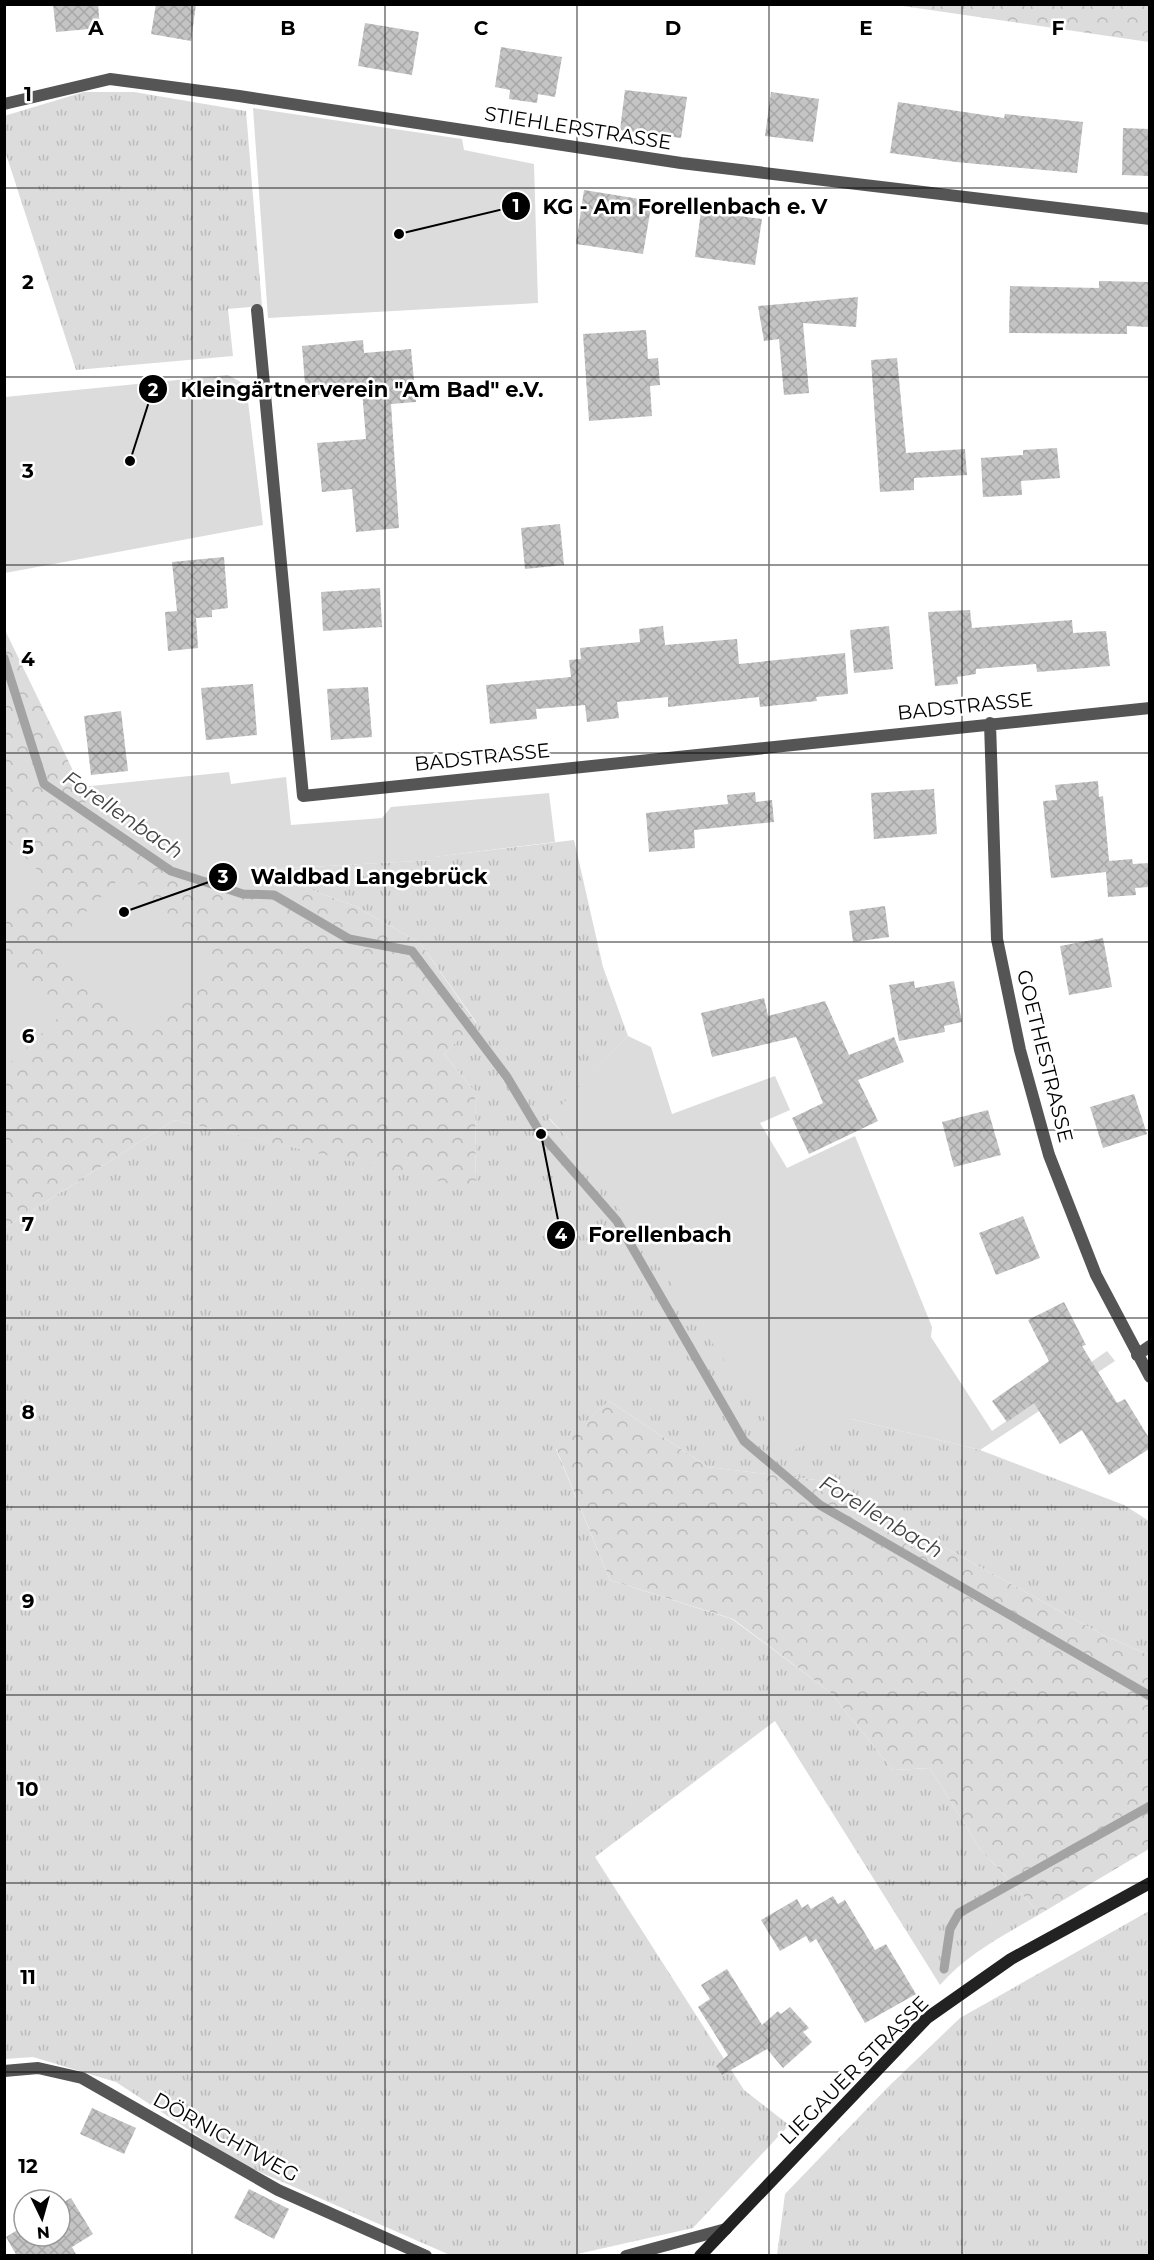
<svg xmlns="http://www.w3.org/2000/svg" width="1154" height="2260" font-family="Montserrat,sans-serif">
  <defs>
    <pattern id="grass-tufts" width="24" height="20" patternUnits="userSpaceOnUse" patternTransform="scale(1.5)"><rect width="24" height="20" fill="#dcdcdc"/><path d="M3 7l-1-3M5 7V3M7 7l1-3M15 17l-1-3M17 17v-4M19 17l1-3" fill="none" stroke="#bbb"/></pattern>
    <pattern id="forest-crowns" width="20" height="18" patternUnits="userSpaceOnUse" patternTransform="scale(1.5)"><rect width="20" height="18" fill="#dcdcdc"/><path d="M2 6a3 3 0 1 1 6 0M12 15a3 3 0 1 1 6 0" fill="none" stroke="#bbb"/></pattern>
    <pattern id="building-cross-hatch" width="8" height="8" patternUnits="userSpaceOnUse" patternTransform="scale(1.5)"><rect width="8" height="8" fill="#c4c4c4"/><path d="M0 0l8 8M0 8l8-8" fill="none" stroke="#a7a7a7"/></pattern>
  </defs>
  <rect width="100%" height="100%" fill="#fff"/>
  <path fill="url(#grass-tufts)" d="M84,92H134L246,111L262,306L228,309L233,356L76,370L5,151L4,116Z
    M574,840L603,967L628,1036L549,1119L852,1419L980,1450L1124,1505L1149,1521V1655L1103,1635L825,1481L708,1467L609,1401L556,1449L610,1580L732,1619L830,1692L893,1770L930,1768L980,1849L1040,1914C1004,1935 967,1954 940,1985L775,1721L595,1857L744,2090L789,2125L693,2228L573,2255H450L239,2163L116,2082L33,2057L5,2059V1228L174,1120L476,1189L475,1092L444,1054L476,1022L420,943L355,906L257,870L433,860V857Z
    M1149,1911V2255H777L785,2194L888,2087L960,2018Z"/>
  <path fill="url(#forest-crowns)" d="M896,5H1149V42Z
    M4,628L81,787L88,808L174,869L257,870L355,906L420,943L476,1023L444,1054L475,1092L476,1190L174,1120L5,1228Z
    M609,1401L708,1467L825,1481L1103,1635L1149,1655V1849L1040,1914L980,1849L930,1768L893,1770L830,1692L733,1619L610,1580L556,1448Z"/>
  <path fill="#dcdcdc" d="M253,108L462,139L464,150L534,164L538,303L268,318Z
    M228,375L246,385L263,525L5,573V397Z
    M229,772L231,784L286,777L291,825L382,818L391,807L549,793L555,842L434,857V860L257,870L244,891L174,869L87,808L81,787Z
    M4,837L48,880L10,918L5,913Z
    M126,872L220,966L144,1042L50,948Z
    M5,961L58,1018L5,1068Z
    M628,1036L651,1047L672,1114L775,1076L790,1110L760,1123L787,1168L855,1136L932,1327L931,1337L992,1431L1107,1351L1115,1361L980,1450L852,1419L789,1453L573,1143L549,1118Z"/>
  <g fill="none" stroke-linecap="round" stroke-linejoin="round">
    <path stroke="#a3a3a3" stroke-width="9" d="M4,658L44,784L171,871L243,894L274,895L349,939L412,951L507,1077L541,1134L617,1221L744,1441L820,1505L1150,1696
      M944,1969L950,1929L959,1913L1150,1806"/>
  </g>
  <path fill="url(#building-cross-hatch)" d="M53,4H98L100,28L56,32Z
    M156,4H196L191,41L151,34Z
    M365,23L419,32L412,75L358,66Z
    M501,47L562,57L555,97L538,94L537,103L509,99L510,90L495,87Z
    M625,90L687,97L681,138L620,130Z
    M771,92L819,99L813,142L765,136Z
    M898,102L1004,118L1005,114L1083,122L1077,173L956,162L890,153Z
    M1123,128L1149,129V176L1122,175Z
    M584,190L652,201L643,254L576,244Z
    M701,211L762,219L755,265L695,257Z
    M1099,281L1148,282V327L1127,326V334L1009,333L1010,286L1099,288Z
    M858,297L856,327L803,323L809,393L784,395L779,339L764,341L758,306Z
    M646,330L648,359L658,358L660,385L650,386L652,416L589,421L583,334Z
    M363,340L364,353L411,349L416,402L391,404L399,528L356,532L352,489L322,492L317,443L366,439L362,391L306,396L302,346Z
    M897,358L906,453L965,449L967,475L914,478V490L880,492L871,360Z
    M1057,448L1060,478L1021,481L1022,495L983,497L981,458L1023,455V450Z
    M560,524L564,565L525,569L521,528Z
    M224,557L228,608L212,610V617L196,618L198,648L168,651L165,612L177,611L172,562Z
    M380,588L382,627L323,631L321,592Z
    M970,610L972,628L1072,620L1073,633L1106,631L1110,666L1037,672L1036,664L976,669V674L957,677L958,684L935,686L928,612Z
    M663,626L665,645L737,639L739,664L845,653L848,694L816,697L817,701L760,707L759,697L668,707V697L617,702L619,718L587,722L585,705L536,709L537,719L490,724L486,685L571,677L569,660L581,659L580,648L640,642L639,629Z
    M889,626L893,669L854,673L850,630Z
    M253,684L257,735L206,740L201,688Z
    M368,687L372,737L331,740L327,689Z
    M121,711L128,771L91,775L84,716Z
    M1098,781L1099,797L1103,796L1109,861L1132,859L1133,864L1149,863V887L1135,888L1136,895L1108,897L1106,872L1051,878L1043,801L1057,800L1055,785Z
    M934,789L937,834L874,839L871,793Z
    M755,792L756,802L772,800L774,822L694,830L695,848L649,852L646,813L728,804L727,795Z
    M885,906L889,937L853,942L849,911Z
    M1103,938L1112,987L1069,995L1060,946Z
    M914,981L915,988L954,981L962,1022L944,1026L945,1032L899,1041L889,985Z
    M764,998L768,1016L825,1001L849,1055L894,1037L904,1062L858,1080L878,1121L809,1154L792,1118L823,1103L796,1037L712,1057L701,1013Z
    M1134,1094L1147,1134L1103,1148L1090,1107Z
    M988,1110L1001,1155L954,1167L942,1122Z
    M1023,1216L1040,1258L996,1275L979,1233Z
    M1064,1302L1086,1345L1082,1346L1117,1403L1125,1399L1149,1438V1449L1109,1475L1082,1430L1060,1444L1034,1403L1007,1422L992,1401L1049,1361L1028,1320Z
    M833,1896L838,1904L845,1900L875,1950L886,1944L916,1994L865,2023L816,1939L810,1943L806,1936L780,1951L761,1920L797,1899L802,1908L808,1904L811,1909Z
    M727,1969L762,2025L778,2011L781,2014L790,2007L809,2028L803,2032L812,2042L783,2068L767,2049L722,2075L716,2066L728,2055L698,2007L710,1999L701,1985Z
    M92,2108L136,2128L124,2154L80,2134Z
    M249,2189L289,2209L274,2239L234,2218Z
    M71,2198L93,2234L72,2247L77,2256H17L6,2237L24,2226V2236H60V2204Z"/>
  <g fill="none" stroke-linecap="round" stroke-linejoin="round">
    <path stroke="#555" stroke-width="12" d="M4,104L110,79L239,96L681,163L1150,219
      M257,310L303,796L1150,708
      M990,723L997,939L1020,1050L1049,1155L1096,1275L1150,1377
      M1137,1355L1150,1346
      M4,2071L38,2068L82,2078L278,2190L426,2256
      M626,2256L726,2229"/>
    <path stroke="#222" stroke-width="12" d="M700,2256L927,2018L1011,1959L1150,1883"/>
  </g>
  <path fill="none" stroke="#000" stroke-width="1.5" stroke-opacity="0.55" d="M192,4V2256M385,4V2256M577,4V2256M769,4V2256M962,4V2256M4,188H1150M4,377H1150M4,565H1150M4,753H1150M4,942H1150M4,1130H1150M4,1318H1150M4,1507H1150M4,1695H1150M4,1883H1150M4,2072H1150"/>
  <g text-anchor="middle" stroke-width="5" stroke-linejoin="round" paint-order="stroke">
    <g font-size="20" fill="#000" stroke="#fff">
      <text transform="translate(578 128) rotate(9)" y="7">STIEHLERSTRASSE</text>
      <text transform="translate(965 706) rotate(-6)" y="7">BADSTRASSE</text>
      <text transform="translate(482 757) rotate(-6)" y="7">BADSTRASSE</text>
      <text transform="translate(1045 1056) rotate(76)" y="7">GOETHESTRASSE</text>
      <text transform="translate(854 2070) rotate(-45)" y="7">LIEGAUER STRASSE</text>
      <text transform="translate(226 2137) rotate(29)" y="7">DÖRNICHTWEG</text>
    </g>
    <g font-size="21" font-style="italic" fill="#444" stroke="#fff">
      <text transform="translate(123 815) rotate(34)" y="7">Forellenbach</text>
      <text transform="translate(881 1517) rotate(31)" y="7">Forellenbach</text>
    </g>
  </g>
  <g font-size="20" text-anchor="middle" font-weight="bold" fill="#000" stroke="#fff" stroke-width="5" stroke-linejoin="round" paint-order="stroke">
    <text x="96" y="35">A</text>
    <text x="288" y="35">B</text>
    <text x="481" y="35">C</text>
    <text x="673" y="35">D</text>
    <text x="866" y="35">E</text>
    <text x="1058" y="35">F</text>
    <text x="28" y="101">1</text>
    <text x="28" y="289">2</text>
    <text x="28" y="478">3</text>
    <text x="28" y="666">4</text>
    <text x="28" y="854">5</text>
    <text x="28" y="1043">6</text>
    <text x="28" y="1231">7</text>
    <text x="28" y="1419">8</text>
    <text x="28" y="1608">9</text>
    <text x="28" y="1796">10</text>
    <text x="28" y="1984">11</text>
    <text x="28" y="2173">12</text>
  </g>
  <path fill="none" stroke="#000" stroke-width="2" d="M399 234L516 206M130 461L153 389M124 912L223 877M541 1134L561 1235"/>
  <g fill="#000" stroke="#fff" stroke-width="2">
    <circle cx="399" cy="234" r="6"/>
    <circle cx="130" cy="461" r="6"/>
    <circle cx="124" cy="912" r="6"/>
    <circle cx="541" cy="1134" r="6"/>
    <circle cx="516" cy="206" r="15"/>
    <circle cx="153" cy="389" r="15"/>
    <circle cx="223" cy="877" r="15"/>
    <circle cx="561" cy="1235" r="15"/>
  </g>
  <g font-size="18" text-anchor="middle" font-weight="bold" fill="#fff">
    <text x="516" y="212">1</text>
    <text x="153" y="396">2</text>
    <text x="223" y="883">3</text>
    <text x="561" y="1241">4</text>
  </g>
  <g font-size="21" text-anchor="middle" font-weight="bold" fill="#000" stroke="#fff" stroke-width="5" stroke-linejoin="round" paint-order="stroke">
    <text x="685" y="214">KG - Am Forellenbach e. V</text>
    <text x="362" y="397">Kleingärtnerverein "Am Bad" e.V.</text>
    <text x="369" y="884">Waldbad Langebrück</text>
    <text x="660" y="1242">Forellenbach</text>
  </g>
  <rect width="1154" height="2260" fill="none" stroke="#000000" stroke-width="12"/>
  <g transform="translate(42 2218) rotate(175)"><circle r="28" fill="#ffffff" stroke="#999999" stroke-width="1.5"/>
  <path d="M0-4.5L10 22L0 15L-10 22Z" fill="#000000"/>
  <text y="-9" font-size="16" font-weight="bold" text-anchor="middle" fill="#000000">N</text>
  </g>
</svg>
